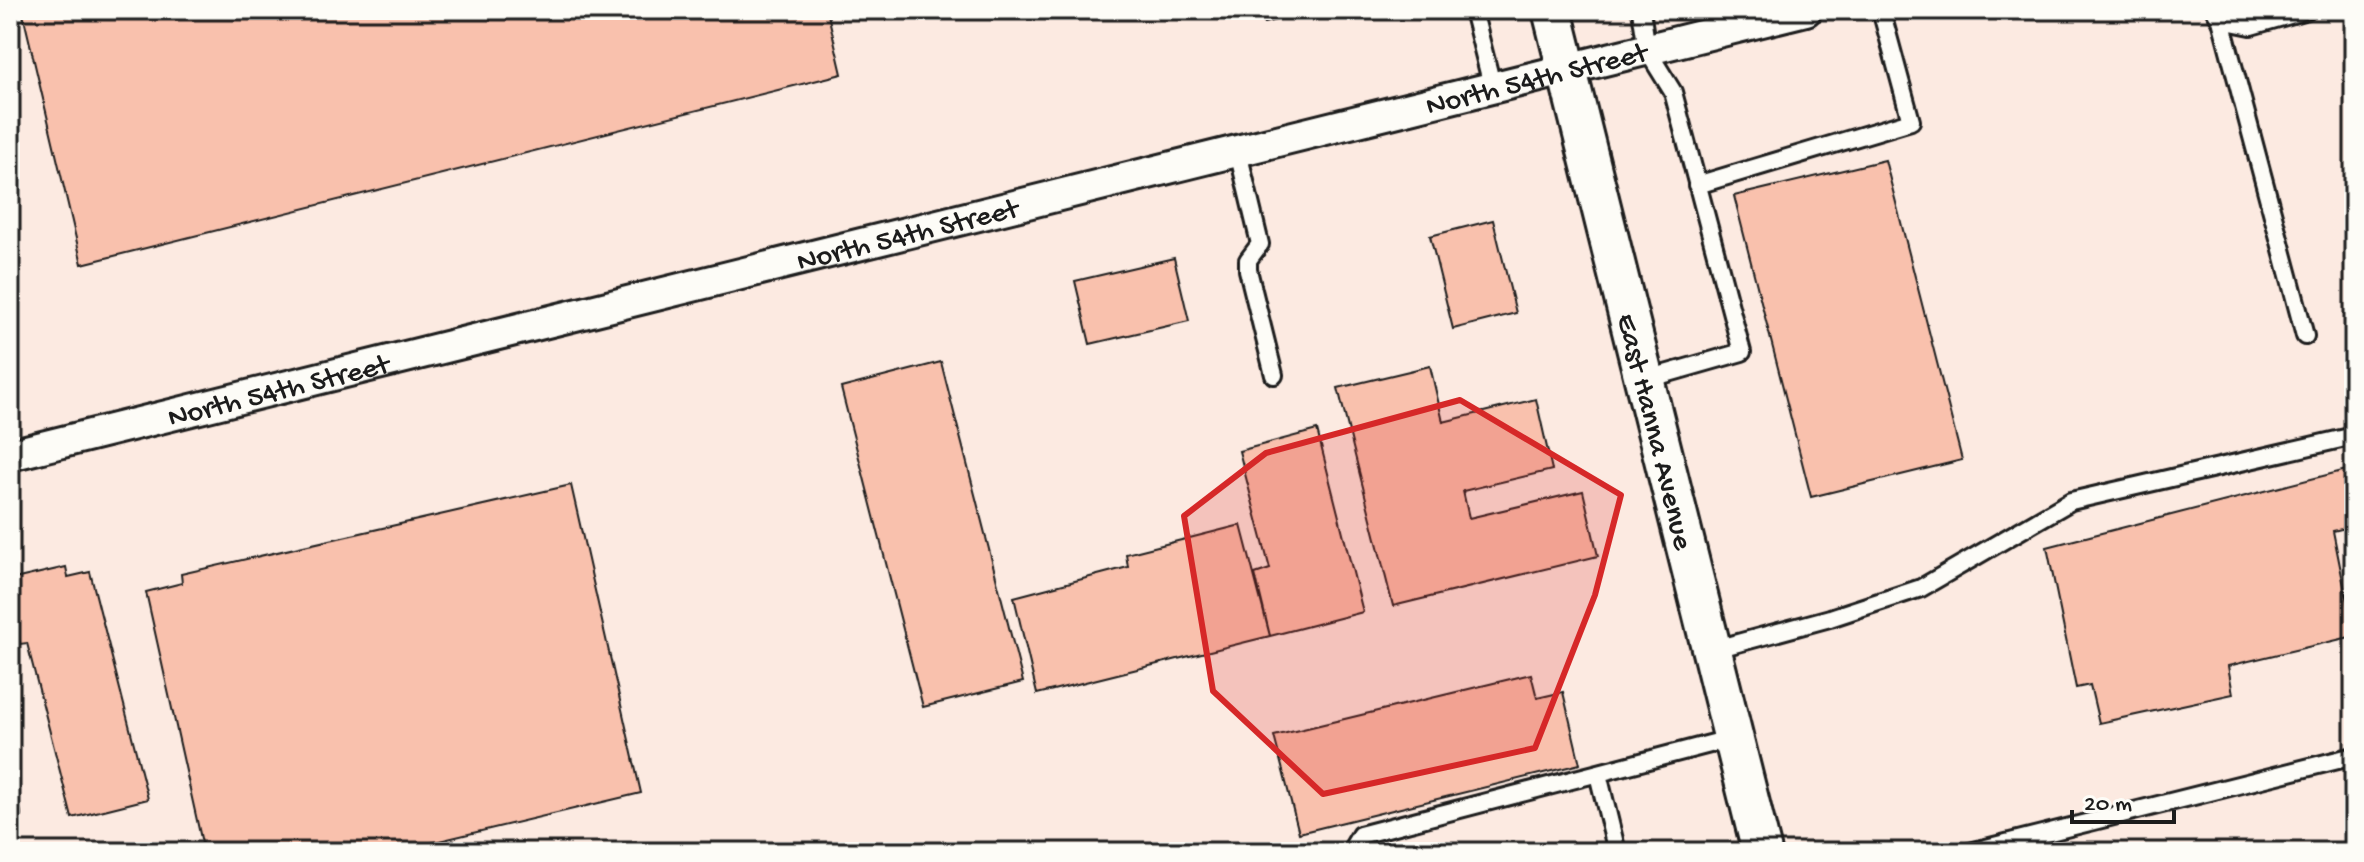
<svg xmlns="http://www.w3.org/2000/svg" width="2364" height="862" font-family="'Gochi Hand',sans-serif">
  <rect width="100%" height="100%" fill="#fdfcf7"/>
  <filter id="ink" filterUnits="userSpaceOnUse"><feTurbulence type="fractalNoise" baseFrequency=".0125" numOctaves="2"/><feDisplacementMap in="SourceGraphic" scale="16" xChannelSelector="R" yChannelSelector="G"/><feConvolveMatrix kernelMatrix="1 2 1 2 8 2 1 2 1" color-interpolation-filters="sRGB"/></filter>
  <g filter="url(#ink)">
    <path fill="#fceae1" d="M10,10H2354V852H10Z"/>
    <path fill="#f9c1ad" stroke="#1c1c1c" stroke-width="2" d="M22,10H827L842,74L82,264Z
      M1261,10H1315L1264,23Z
      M1885,160L1962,460L1811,497L1734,196Z
      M1493,220L1516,313L1453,329L1430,236Z
      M1174,258L1189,321L1090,344L1075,281Z
      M941,362L1023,682L923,707L841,388Z
      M1430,366L1443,422L1536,399L1552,470L1463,491L1469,518L1583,491L1598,556L1393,606L1338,388Z
      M1317,430L1363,612L1270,636L1255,574L1270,569L1239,451Z
      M2354,468V526L2333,531L2354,636L2228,666L2233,694L2099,723L2090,685L2076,688L2047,547Z
      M571,485L641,793L393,852H204L146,592L182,583L181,574Z
      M1241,525L1270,636L1037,694L1014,597L1128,567L1126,554Z
      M66,567L68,577L90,572L148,799L72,818L27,643L20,644L17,632L10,634V589L12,588L10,580Z
      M1531,674L1537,698L1563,692L1580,764L1299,833L1274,736Z"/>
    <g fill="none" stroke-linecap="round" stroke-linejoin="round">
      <defs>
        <path id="service" d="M1473,10L1493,89
          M1641,10L1647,50L1673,92L1742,352L1644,380
          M2215,10L2221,20L2251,26L2307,10
          M2221,20L2305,336
          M1238,152L1260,244L1248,260V270L1274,375
          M1697,185L1911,121L1881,10
          M1712,650L1830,618L1921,588L2071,501L2354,436
          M1598,774L1617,852
          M10,810L11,814
          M1350,852L1360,835L1733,738
          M1970,852L2354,756"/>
        <g id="minor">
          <path id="s1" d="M10,455L1806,10"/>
        </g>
        <g id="tertiary">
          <path id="s2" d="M1552,10L1762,852"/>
        </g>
      </defs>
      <use href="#service" stroke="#1c1c1c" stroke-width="22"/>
      <use href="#minor" stroke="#1c1c1c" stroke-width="36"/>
      <use href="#tertiary" stroke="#1c1c1c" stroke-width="44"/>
      <use href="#service" stroke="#fdfcf7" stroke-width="16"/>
      <use href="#minor" stroke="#fdfcf7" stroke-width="30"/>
      <use href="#tertiary" stroke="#fdfcf7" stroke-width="38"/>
    </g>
  </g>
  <path fill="#d62828" fill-opacity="0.2" stroke="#d62828" stroke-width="6" stroke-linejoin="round" d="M1460,400L1621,495L1595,595L1535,748L1323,794L1213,691L1184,516L1266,453Z"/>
  <g text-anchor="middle" stroke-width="8" stroke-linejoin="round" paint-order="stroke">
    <g font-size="30" fill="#1c1c1c" stroke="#fdfcf7">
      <text dy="10" stroke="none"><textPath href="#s1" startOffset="1572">North 54th Street</textPath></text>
      <text dy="10" stroke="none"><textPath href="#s1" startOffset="924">North 54th Street</textPath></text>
      <text dy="10" stroke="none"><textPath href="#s1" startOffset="276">North 54th Street</textPath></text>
      <text dy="10" stroke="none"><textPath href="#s2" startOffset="434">East Hanna Avenue</textPath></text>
    </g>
  </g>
  <rect width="2364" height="862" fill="none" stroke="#fdfcf7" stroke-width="40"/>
  <rect x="20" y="20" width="2324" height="822" fill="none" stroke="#1c1c1c" stroke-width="3" filter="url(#ink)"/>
  <path d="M2072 810v12h102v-12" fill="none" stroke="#1c1c1c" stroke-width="4"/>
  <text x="2084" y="810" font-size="24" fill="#1c1c1c" stroke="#fdfcf7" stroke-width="6" paint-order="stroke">20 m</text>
</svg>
